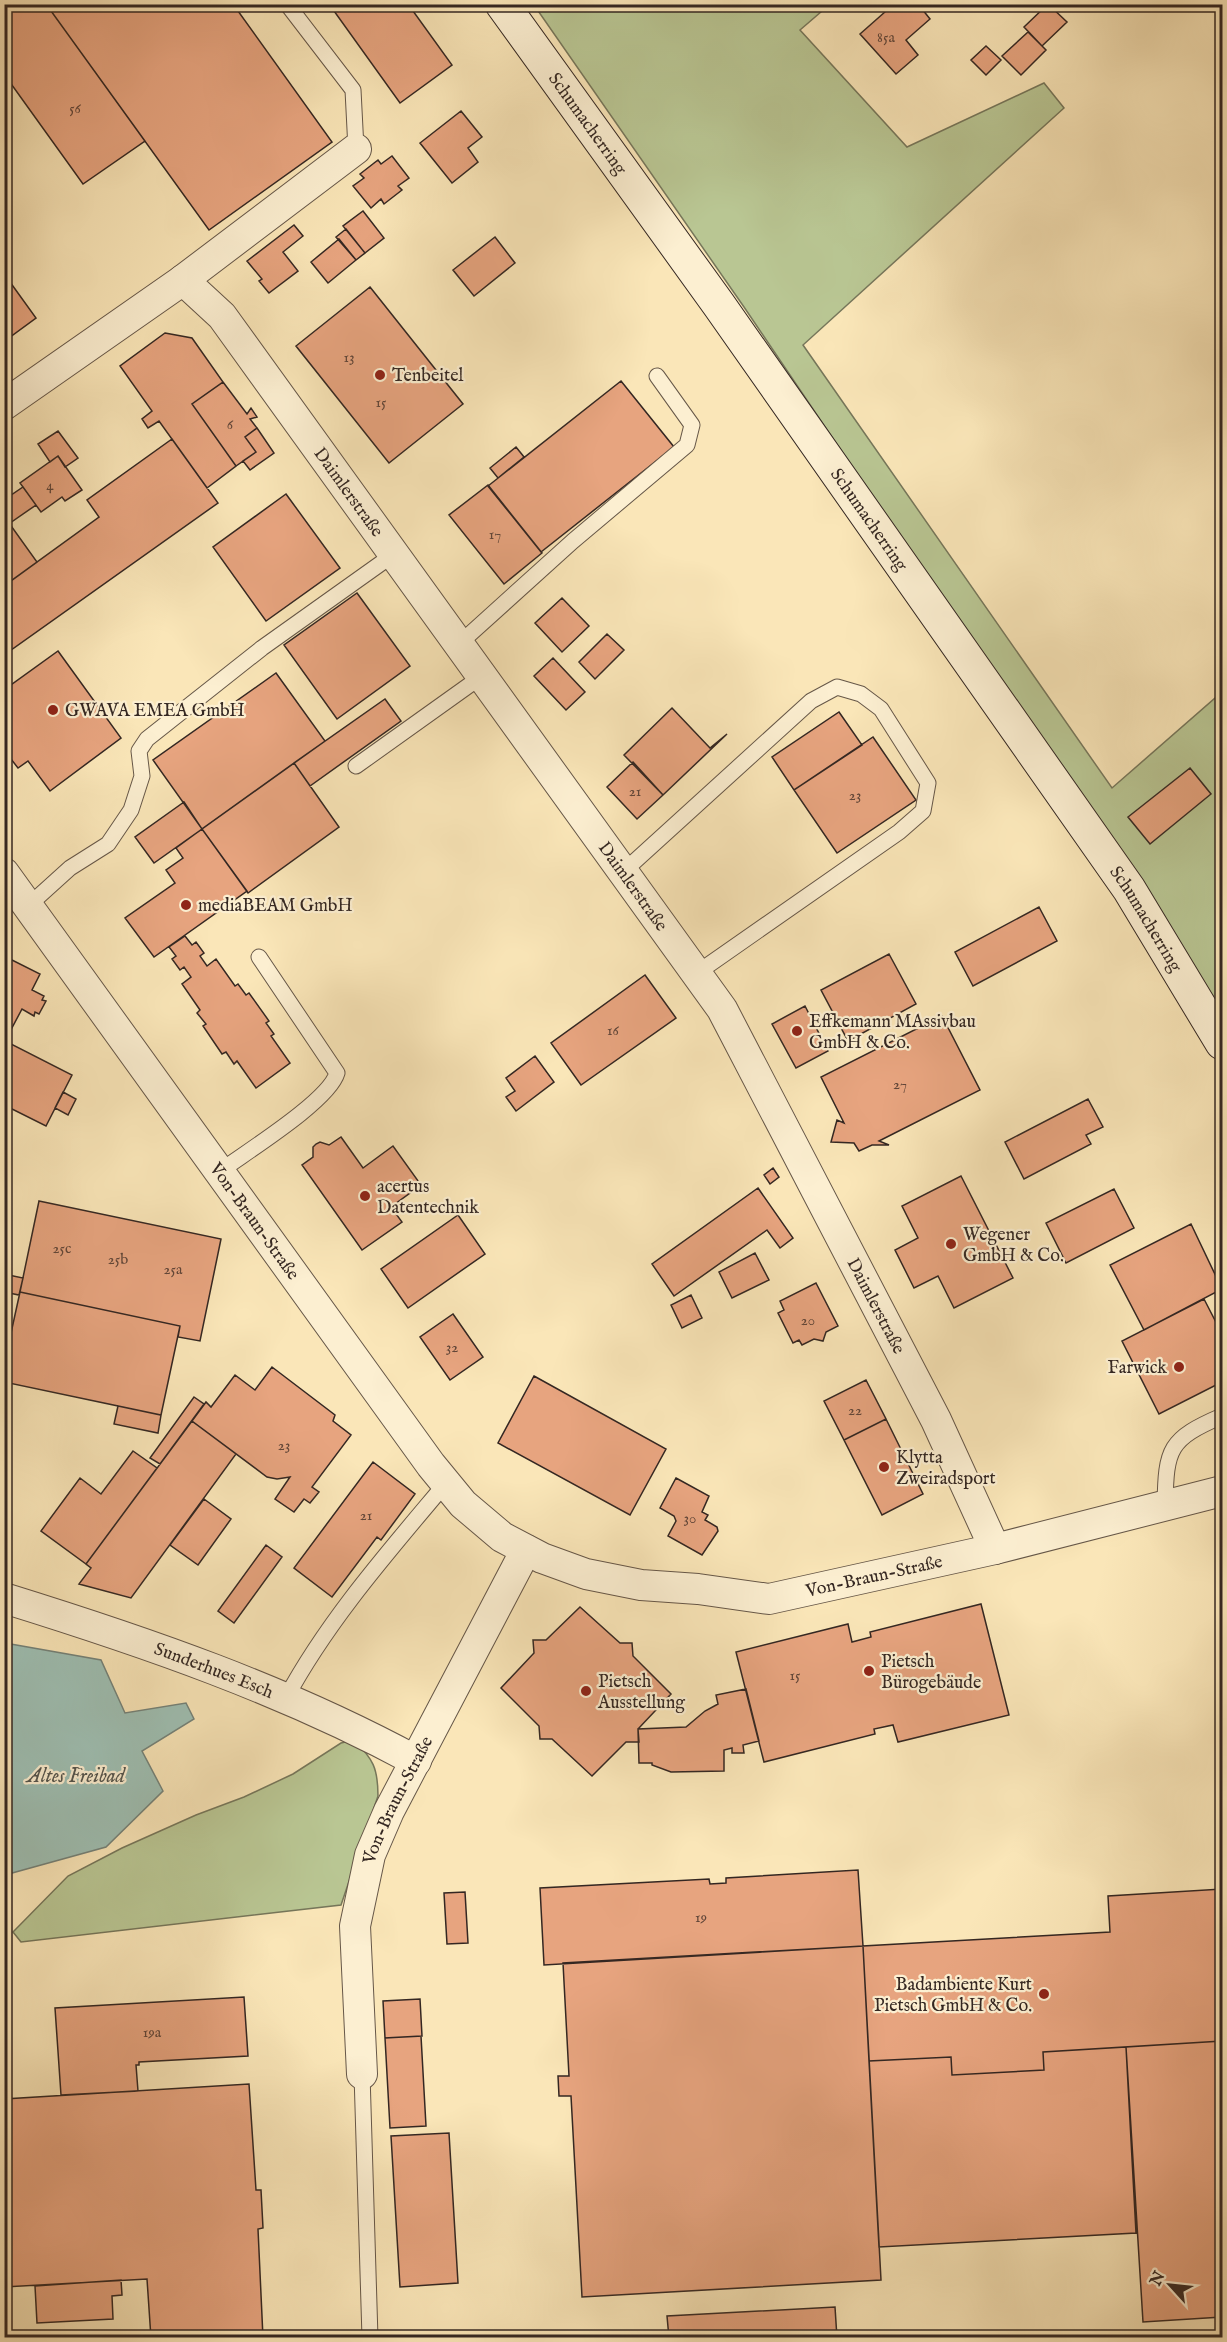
<svg xmlns="http://www.w3.org/2000/svg" width="1227" height="2342" font-family="'IM FELL English',serif">
  <rect width="100%" height="100%" fill="#fae6b8"/>
  <filter id="stains"><feTurbulence type="fractalNoise" baseFrequency=".00333" numOctaves="4"/><feColorMatrix values="0 0 0 0 .2 0 0 0 0 .09 0 0 0 0 .02 0 0 0 .5 -.17"/></filter>
  <radialGradient id="worn" r=".72"><stop offset=".6" stop-color="#630" stop-opacity="0"/><stop offset="1" stop-color="#630" stop-opacity=".3"/></radialGradient>
  <path fill="#b9c693" stroke="#76765a" stroke-width="1.5" d="M534,5H829L800,30L907,147L1044,83L1064,108L803,345L1112,788L1222,692V1014L744,307Z
    M354,1740C373,1759 378,1768 378,1796L341,1905L21,1942L13,1932L68,1876L122,1848L196,1815L244,1797L293,1774L341,1743Z"/>
  <path fill="#9ebfb3" stroke="#748279" stroke-width="1.5" d="M5,1643L101,1660L125,1713L186,1703L194,1719L142,1751L163,1791L106,1847L5,1875Z"/>
  <path fill="#e7a47f" stroke="#342722" stroke-width="1.5" d="M4,4H46L145,141L83,184L4,74Z
    M46,4H233L332,142L209,230Z
    M329,4H408L452,65L400,103Z
    M894,4H918L930,19L906,40L918,55L896,74L860,34Z
    M1048,4L1067,22L1042,46L1024,27Z
    M1028,32L1046,50L1021,75L1002,56Z
    M986,46L1001,60L986,75L971,60Z
    M461,111L482,137L468,148L478,162L452,183L420,143Z
    M392,156L409,178L398,186L402,190L384,204L381,199L371,208L353,186L364,178L360,174L378,160L381,164Z
    M363,211L384,238L365,253L343,226Z
    M294,225L303,236L283,252L298,271L269,293L259,281L262,279L247,261Z
    M346,229L365,253L356,260L336,237Z
    M495,237L515,263L474,296L453,270Z
    M339,239L356,260L328,283L311,262Z
    M10,282L36,318L6,340L4,286Z
    M370,287L463,404L389,463L296,346Z
    M165,333L192,338L223,382L192,404L236,466L207,488L159,421L148,428L142,419L152,411L120,366Z
    M621,381L674,447L541,552L488,486Z
    M223,382L247,414L251,408L257,417L250,419L257,428L245,437L256,452L236,466L192,404Z
    M257,428L274,453L250,470L243,461L256,452L245,437Z
    M58,431L78,458L65,467L58,456L50,462L38,444Z
    M172,439L218,503L4,655V586L99,517L87,500Z
    M516,447L524,457L498,478L490,468Z
    M58,456L82,490L65,501L62,497L41,512L20,483Z
    M488,485L542,553L504,584L449,515Z
    M23,487L36,505L10,523L4,516V500Z
    M286,494L340,568L266,621L213,547Z
    M4,516L37,562L4,586Z
    M357,593L410,666L337,719L284,645Z
    M562,598L589,626L562,652L535,623Z
    M607,634L624,650L595,679L579,662Z
    M58,651L121,738L50,791L28,761L18,768L4,750V690Z
    M553,658L585,692L566,710L534,676Z
    M276,673L325,741L202,829L153,760Z
    M385,699L401,721L310,786L294,763Z
    M672,708L710,748L727,734L663,795L624,755Z
    M839,712L862,745L794,790L772,757Z
    M873,737L916,800L837,853L794,790Z
    M633,762L663,795L637,819L607,787Z
    M294,763L339,827L248,893L202,829Z
    M1190,768L1211,794L1150,844L1128,817Z
    M184,802L202,829L154,863L135,837Z
    M202,829L247,891L154,957L125,918L175,883L166,870L183,858L176,848Z
    M1039,907L1057,941L973,986L955,952Z
    M185,936L192,945L196,942L204,953L200,956L207,966L216,959L235,986L238,984L246,995L249,993L269,1021L266,1023L274,1034L271,1036L290,1063L256,1088L237,1061L234,1064L226,1052L222,1054L203,1026L206,1024L197,1013L200,1010L182,984L191,977L184,967L180,970L172,959L176,956L169,947Z
    M889,954L916,1004L848,1041L821,990Z
    M4,956L40,974L32,990L44,996L42,1000L46,1001L39,1014L35,1012L34,1016L22,1009L5,1041L72,1075L46,1126L4,1105Z
    M645,975L676,1018L581,1085L551,1043Z
    M805,1006L828,1051L796,1068L772,1024Z
    M942,1016L980,1090L879,1141L889,1145H872L859,1151L854,1143L831,1142L837,1120L844,1123L821,1077Z
    M535,1056L554,1082L516,1111L506,1097L515,1091L506,1078Z
    M63,1092L76,1099L68,1115L55,1108Z
    M1088,1099L1103,1127L1086,1135L1091,1144L1024,1179L1005,1142Z
    M341,1137L363,1168L393,1146L421,1185L391,1207L402,1222L362,1250L302,1165L313,1157V1147L316,1144L320,1142L329,1145Z
    M773,1168L779,1177L770,1184L764,1175Z
    M961,1176L1013,1278L954,1308L938,1276L914,1288L895,1250L918,1238L902,1206Z
    M758,1188L793,1238L780,1248L767,1230L674,1296L652,1264Z
    M1114,1189L1134,1228L1066,1263L1046,1223Z
    M39,1201L221,1239L200,1341L178,1337L180,1326L20,1292Z
    M458,1215L485,1254L408,1308L381,1269Z
    M1191,1224L1222,1289L1144,1330L1110,1265Z
    M755,1253L769,1280L732,1298L719,1272Z
    M4,1274L23,1278L19,1295L4,1292Z
    M816,1283L838,1326L826,1332L823,1341L814,1339L802,1345L799,1340L793,1343L778,1313L784,1310L780,1301Z
    M20,1292L180,1326L161,1415L4,1382V1365Z
    M691,1295L702,1318L682,1328L671,1305Z
    M1204,1299L1222,1334L1216,1338L1222,1351V1382L1159,1414L1122,1341Z
    M453,1314L483,1357L450,1380L420,1337Z
    M1222,1334V1351L1216,1338Z
    M272,1367L335,1415L333,1421L351,1435L312,1487L319,1492L310,1503L304,1499L294,1512L275,1499L290,1477L277,1479L267,1477L192,1421L206,1402L211,1407L235,1375L255,1390Z
    M534,1376L666,1449L630,1515L498,1443Z
    M866,1380L886,1419L844,1440L824,1401Z
    M194,1397L204,1404L160,1464L150,1458Z
    M118,1406L161,1415L158,1433L114,1424Z
    M886,1419L923,1494L882,1515L844,1440Z
    M192,1421L236,1454L131,1598L79,1584L91,1568L86,1564Z
    M133,1451L157,1468L86,1564L41,1531L80,1478L101,1494Z
    M373,1462L415,1494L381,1540L377,1537L332,1597L294,1568Z
    M676,1478L709,1496L702,1512L708,1515L705,1520L717,1527L718,1531L702,1555L668,1536L676,1521L674,1516L660,1508Z
    M204,1499L231,1519L198,1565L170,1545Z
    M266,1545L282,1557L234,1623L218,1611Z
    M981,1604L1009,1715L898,1742L893,1725L874,1729L875,1734L764,1762L736,1652L848,1624L852,1642L871,1637L870,1632Z
    M580,1607L620,1643H632L633,1656L671,1694L638,1729L639,1742H626L592,1776L552,1739H540L539,1726L501,1688L534,1653L533,1640H546Z
    M746,1689L759,1741L743,1745L744,1753H732V1748L724,1750V1771L671,1772L652,1765V1763H639L638,1729L686,1727L705,1711L718,1704L716,1695Z
    M858,1870L863,1946L544,1965L540,1888L709,1879L710,1884L726,1883V1878Z
    M1222,1889V2041L1043,2052L1044,2070L952,2075L951,2057L869,2061L863,1946L1110,1932L1108,1896Z
    M465,1892L468,1943L447,1944L444,1893Z
    M863,1946L881,2280L582,2297L571,2096H559L558,2076H569L563,1963Z
    M244,1997L248,2056L139,2062V2065H136L138,2091L61,2095L55,2008Z
    M420,1999L422,2036L385,2038L383,2001Z
    M421,2036L426,2126L390,2128L385,2038Z
    M1222,2041V2317L1143,2322L1126,2047Z
    M1126,2047L1136,2233L879,2247L869,2061L951,2057L952,2075L1044,2070L1043,2052Z
    M249,2084L256,2190H261L263,2228L258,2229L263,2338H151L147,2279L4,2287V2099Z
    M449,2133L458,2283L400,2287L391,2136Z
    M121,2280L122,2295L112,2296L113,2319L37,2323L35,2286Z
    M835,2307L837,2338H669L667,2316Z"/>
  <g fill="none" stroke-linecap="round" stroke-linejoin="round">
    <defs>
      <path id="lane" d="M287,4L353,90L356,149
        M459,644L573,541L687,445L692,425L657,376
        M356,766L482,676
        M623,872L811,701L837,687L861,694L881,709L928,783L923,811L899,832L697,973
        M28,906L70,868L108,844L131,810L142,776L139,751L147,739L262,648L394,554
        M219,1172C246,1152 329,1101 337,1073L259,957
        M1165,1505C1166,1448 1169,1439 1222,1416
        M286,1698C328,1620 389,1551 446,1483
        M362,2074L370,2338"/>
      <g id="street">
        <path id="s1" d="M183,280L222,316L722,1009L936,1420L995,1549"/>
        <path d="M4,405L183,280L356,149"/>
        <path id="s2" d="M4,873L431,1465L463,1504L502,1537L542,1558L586,1574L641,1585L698,1589L769,1599L995,1549L1222,1491"/>
        <path id="s3" d="M4,1598C146,1642 285,1690 416,1761"/>
        <path id="s4" d="M362,2074L355,1926L370,1855L389,1811L526,1550"/>
      </g>
      <g id="secondary">
        <path id="s5" d="M502,4L719,305L1129,889L1222,1043"/>
      </g>
    </defs>
    <use href="#lane" stroke="#665748" stroke-width="17"/>
    <use href="#street" stroke="#665748" stroke-width="32"/>
    <use href="#secondary" stroke="#342722" stroke-width="35"/>
    <use href="#lane" stroke="#fcefd1" stroke-width="15"/>
    <use href="#street" stroke="#fcefd1" stroke-width="30"/>
    <use href="#secondary" stroke="#fcefd1" stroke-width="33"/>
  </g>
  <g fill="#8f2418" stroke="#fcefd1" stroke-width="2">
    <circle cx="380" cy="375" r="6"/>
    <circle cx="53" cy="710" r="6"/>
    <circle cx="186" cy="905" r="6"/>
    <circle cx="797" cy="1031" r="6"/>
    <circle cx="365" cy="1196" r="6"/>
    <circle cx="951" cy="1244" r="6"/>
    <circle cx="1179" cy="1367" r="6"/>
    <circle cx="884" cy="1467" r="6"/>
    <circle cx="869" cy="1671" r="6"/>
    <circle cx="586" cy="1691" r="6"/>
    <circle cx="1044" cy="1994" r="6"/>
  </g>
  <g text-anchor="middle" stroke-width="4.5" stroke-linejoin="round" paint-order="stroke">
    <g font-size="15" fill="#614639">
      <text x="886" y="42">85a</text>
      <text x="75" y="113">56</text>
      <text x="349" y="362">13</text>
      <text x="381" y="407">15</text>
      <text x="230" y="429">6</text>
      <text x="50" y="490">4</text>
      <text x="495" y="539">17</text>
      <text x="635" y="796">21</text>
      <text x="855" y="800">23</text>
      <text x="613" y="1035">16</text>
      <text x="900" y="1089">27</text>
      <text x="62" y="1253">25c</text>
      <text x="118" y="1264">25b</text>
      <text x="173" y="1274">25a</text>
      <text x="808" y="1325">20</text>
      <text x="452" y="1352">32</text>
      <text x="855" y="1415">22</text>
      <text x="284" y="1450">23</text>
      <text x="366" y="1520">21</text>
      <text x="690" y="1523">30</text>
      <text x="795" y="1680">15</text>
      <text x="701" y="1922">19</text>
      <text x="152" y="2037">19a</text>
    </g>
    <g font-size="18" fill="#342722" stroke="#fcefd1">
      <text dy="6" stroke="none"><textPath href="#s5" startOffset="147">Schumacherring</textPath></text>
      <text dy="6" stroke="none"><textPath href="#s1" startOffset="270">Daimlerstraße</textPath></text>
      <text dy="6" stroke="none"><textPath href="#s5" startOffset="633">Schumacherring</textPath></text>
      <text dy="6" stroke="none"><textPath href="#s1" startOffset="756">Daimlerstraße</textPath></text>
      <text dy="6" stroke="none"><textPath href="#s5" startOffset="1119">Schumacherring</textPath></text>
      <text dy="6" stroke="none"><textPath href="#s2" startOffset="429">Von-Braun-Straße</textPath></text>
      <text dy="6" stroke="none"><textPath href="#s1" startOffset="1242">Daimlerstraße</textPath></text>
      <text dy="6" stroke="none"><textPath href="#s2" startOffset="1216">Von-Braun-Straße</textPath></text>
      <text dy="6" stroke="none"><textPath href="#s3" startOffset="222">Sunderhues Esch</textPath></text>
      <text dy="6" stroke="none"><textPath href="#s4" startOffset="282">Von-Braun-Straße</textPath></text>
    </g>
    <g font-size="18" fill="#342722" stroke="#fcefd1" text-anchor="start">
      <text x="392" y="381">Tenbeitel</text>
      <text x="65" y="716">GWAVA EMEA GmbH</text>
      <text x="198" y="911">mediaBEAM GmbH</text>
      <text x="809" y="1027">Effkemann MAssivbau<tspan x="809" dy="21">GmbH &amp; Co.</tspan></text>
      <text x="377" y="1192">acertus<tspan x="377" dy="21">Datentechnik</tspan></text>
      <text x="963" y="1240">Wegener<tspan x="963" dy="21">GmbH &amp; Co.</tspan></text>
      <text x="1167" y="1373" text-anchor="end">Farwick</text>
      <text x="896" y="1463">Klytta<tspan x="896" dy="21">Zweiradsport</tspan></text>
      <text x="881" y="1667">Pietsch<tspan x="881" dy="21">Bürogebäude</tspan></text>
      <text x="598" y="1687">Pietsch<tspan x="598" dy="21">Ausstellung</tspan></text>
      <text x="1032" y="1990" text-anchor="end">Badambiente Kurt<tspan x="1032" dy="21">Pietsch GmbH &amp; Co.</tspan></text>
    </g>
    <g font-size="20" font-style="italic" fill="#54554e" stroke="#fcefd1">
      <text x="76" y="1782">Altes Freibad</text>
    </g>
  </g>
  <rect width="1227" height="2342" fill="none" stroke="#fae6b8" stroke-width="24"/>
  <rect x="6" y="6" width="1215" height="2330" fill="none" stroke="#342722" stroke-width="3"/>
  <rect x="12" y="12" width="1203" height="2318" fill="none" stroke="#342722" stroke-width="1.5"/>
  <g transform="translate(1170 2285) rotate(297)" stroke="#fcefd1" stroke-width="4.5" paint-order="stroke">
  <path d="M0-4.5L10 22L0 15L-10 22Z" fill="#342722"/>
  <text y="-9" font-size="16" font-weight="bold" text-anchor="middle" fill="#342722">N</text>
  </g>
  <rect width="100%" height="100%" filter="url(#stains)"/>
  <rect width="100%" height="100%" fill="url(#worn)"/>
</svg>
